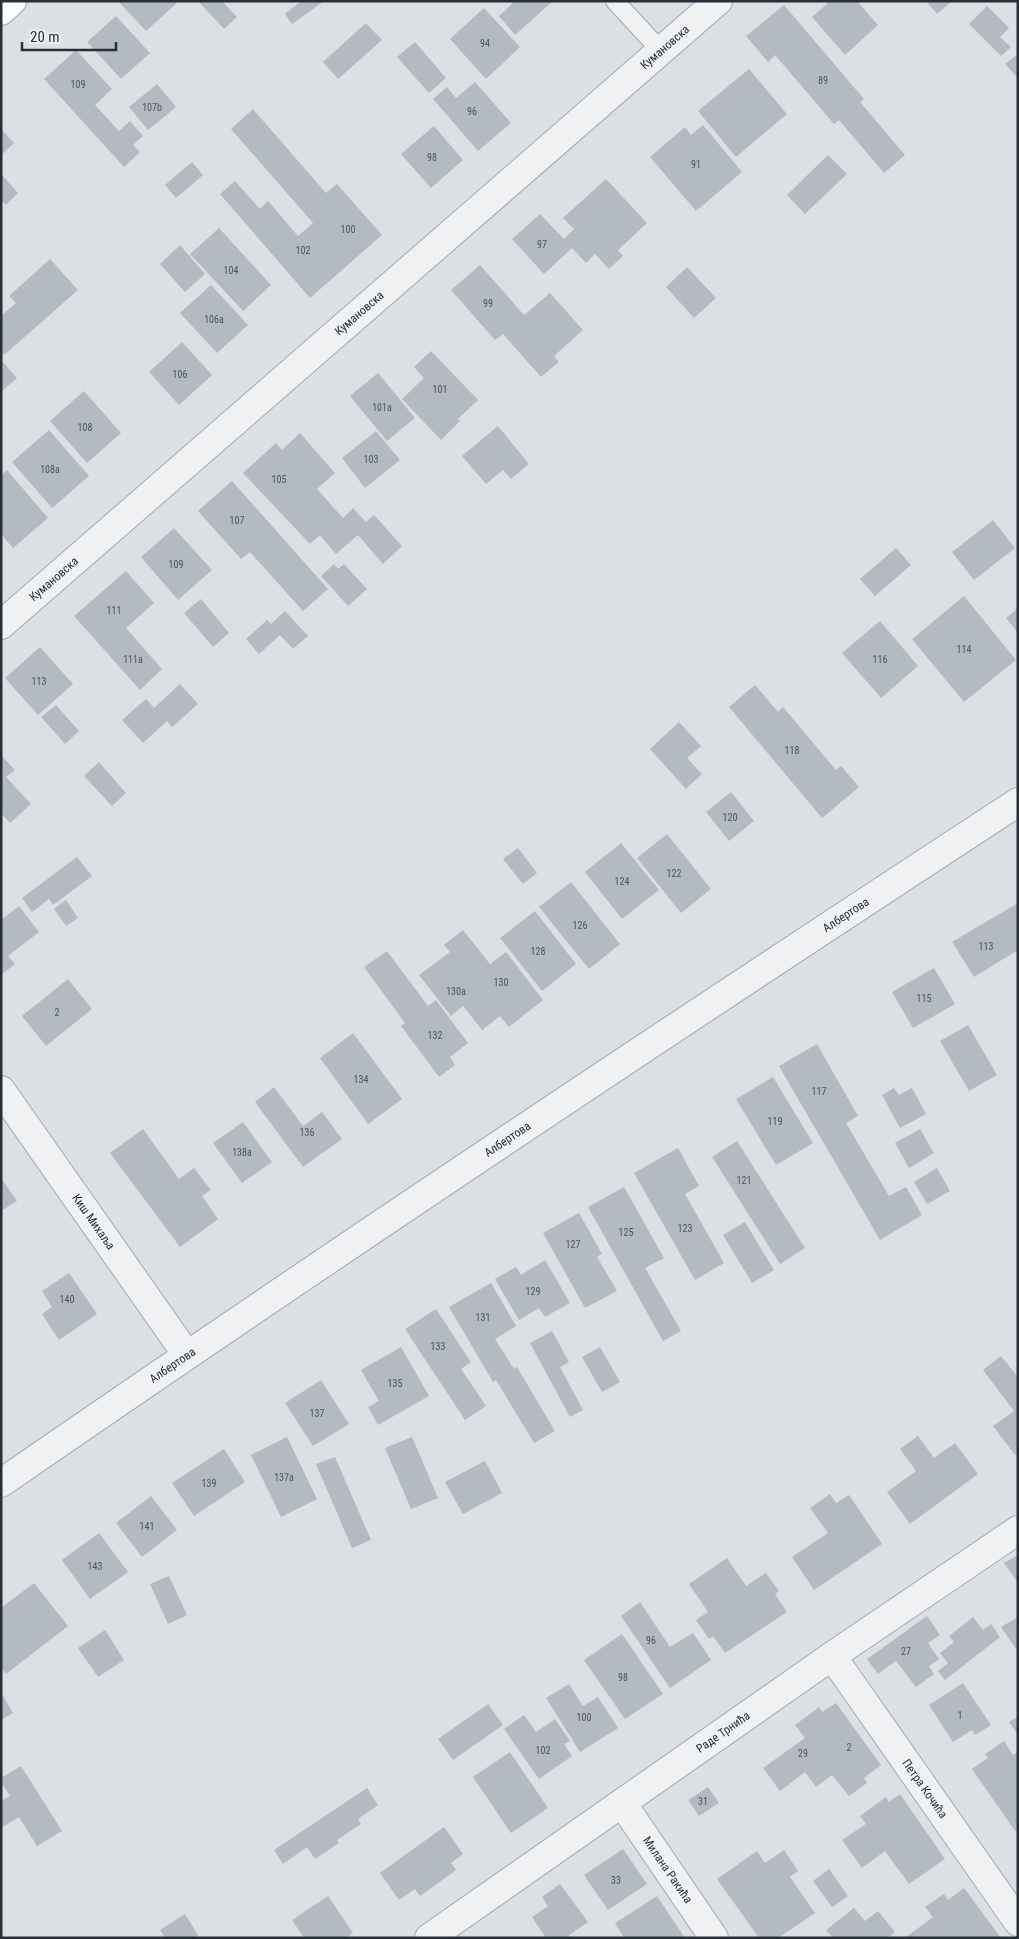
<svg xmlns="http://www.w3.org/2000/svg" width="1019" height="1939" font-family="'Roboto Condensed',sans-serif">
  <rect width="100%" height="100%" fill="#dce0e5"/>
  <path fill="#b4bac1" d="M118,1H175L177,3L146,31Z
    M198,1H222L237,17L224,29Z
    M301,1H324L292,24L285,14Z
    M515,1H553L515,35L499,16Z
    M827,1H857L878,25L845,55L812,17L828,3Z
    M926,1H952L937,14Z
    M784,5L864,99L860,102L905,155L884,173L839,120L834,124L775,55L768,62L746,36Z
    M987,6L1009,28L1000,37L1011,47L1001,56L969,24Z
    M484,8L520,47L486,79L450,39Z
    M116,16L150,53L121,79L87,42Z
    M366,23L382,40L338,79L323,62Z
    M415,42L446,78L429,93L397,57Z
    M76,50L112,89L95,105L119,131L130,121L143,136L133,145L140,152L124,167L44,79Z
    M1018,54V78L1005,64Z
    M749,69L787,114L736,157L698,111Z
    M475,82L511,123L478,151L433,99L447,87L456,98Z
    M157,84L176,107L148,130L129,107Z
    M253,109L326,193L337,184L382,235L310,298L220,194L235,181L260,209L268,201L298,236L313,223L231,129Z
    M703,125L742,172L696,211L650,157L685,127L691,135Z
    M434,126L463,160L431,188L401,154Z
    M1,129L14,143L1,155Z
    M828,155L847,174L805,214L787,195Z
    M192,162L203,175L176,198L165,185Z
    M1,174L18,193L6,205L1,200Z
    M606,179L647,223L618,250L623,256L609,269L595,254L586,263L572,248L544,274L512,239L540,214L564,239L574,229L563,218Z
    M219,228L271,285L243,311L190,254Z
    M180,245L205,274L185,292L160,264Z
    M50,259L78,290L4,355L1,352V316L16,303L9,296Z
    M480,265L524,315L550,293L583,330L554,356L559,362L541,377L503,334L495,340L451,290Z
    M687,267L716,298L694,318L666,287Z
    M211,285L248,325L217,353L180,313Z
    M182,342L212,375L179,405L149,372Z
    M431,351L478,400L458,419L460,421L441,440L402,399L424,378L414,367Z
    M1,360L17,378L1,392Z
    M378,373L415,418L387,441L350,396Z
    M84,391L121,433L87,463L50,421Z
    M498,426L529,464L511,479L503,470L486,484L462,456Z
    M49,430L89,476L52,508L12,462Z
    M376,431L400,460L365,488L342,458Z
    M300,433L335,473L317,489L343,518L353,508L366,522L374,515L402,546L383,564L358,535L336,554L320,535L310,544L243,473L276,443L282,450Z
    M7,470L48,518L13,548L1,534V475Z
    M232,481L328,589L303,611L250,552L241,559L198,511Z
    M993,520L1015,548L974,580L952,552Z
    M174,528L212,570L178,600L141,557Z
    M896,548L911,565L875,596L860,579Z
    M334,564L338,569L344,564L367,589L348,606L321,576Z
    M126,571L154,603L126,628L162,669L140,690L74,616Z
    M964,596L1016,660L964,702L912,639Z
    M201,599L229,633L213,647L184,613Z
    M1018,608V633L1006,618Z
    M285,611L308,636L293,649L280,635L259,654L246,639L267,620L271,624Z
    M880,621L918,666L881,698L842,653Z
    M40,647L73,684L38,715L5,678Z
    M180,684L198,704L172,727L167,721L143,743L122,720L146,699L154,708Z
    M755,685L778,712L783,707L836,770L841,766L859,787L822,818L729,707Z
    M56,705L79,731L65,744L41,717Z
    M679,722L701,746L687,758L702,774L686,789L650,749Z
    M1,755L15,770L6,777L31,804L10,823L1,813Z
    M99,762L126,793L112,806L84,776Z
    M731,792L754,821L729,841L706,812Z
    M667,834L711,889L681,913L637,858Z
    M621,843L659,890L622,919L585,872Z
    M518,848L537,873L523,884L503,859Z
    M77,857L92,876L53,905L49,899L32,912L22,898Z
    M571,882L620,944L589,969L539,907Z
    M66,900L78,918L66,926L54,909Z
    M1018,903V950L974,977L952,942Z
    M19,906L39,932L8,956L15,964L1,975V920Z
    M535,911L576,964L542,991L500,938Z
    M463,930L490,964L506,952L543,1000L509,1027L500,1016L482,1030L463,1006L451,1016L419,975L450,952L444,945Z
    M387,951L428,1006L436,1000L468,1043L450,1057L455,1065L439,1077L401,1026L405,1023L364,967Z
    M934,968L955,1004L913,1028L892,992Z
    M68,979L92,1009L46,1046L22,1016Z
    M968,1025L997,1075L969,1091L940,1041Z
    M353,1033L402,1099L368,1124L320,1058Z
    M817,1044L858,1116L846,1123L889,1196L906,1187L922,1215L880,1240L779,1066Z
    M773,1077L813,1143L776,1165L736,1099Z
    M274,1087L303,1126L322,1112L342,1139L303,1167L255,1102Z
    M894,1088L899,1095L912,1088L926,1114L900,1128L882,1095Z
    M243,1122L272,1162L242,1183L213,1143Z
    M143,1129L179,1179L194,1168L211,1190L202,1196L218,1219L180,1247L110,1153Z
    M920,1129L934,1153L909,1168L895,1143Z
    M737,1141L805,1248L780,1264L712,1157Z
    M678,1148L699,1186L685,1194L724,1263L695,1280L634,1173Z
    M937,1168L950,1191L927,1204L914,1182Z
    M1,1178L17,1201L1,1211Z
    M624,1187L664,1258L645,1268L681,1331L663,1341L588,1207Z
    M579,1213L602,1254L597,1257L617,1291L585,1308L543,1233Z
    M745,1222L774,1270L752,1283L723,1235Z
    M545,1260L570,1303L545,1317L539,1308L519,1320L495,1279L516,1267L521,1275Z
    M69,1273L97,1314L59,1340L42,1314L52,1307L42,1291Z
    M491,1283L516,1326L495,1339L514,1369L517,1367L555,1431L534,1443L496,1380L493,1382L449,1307Z
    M436,1309L471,1362L461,1369L486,1406L465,1420L405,1329Z
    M552,1331L569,1362L560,1367L583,1410L570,1417L530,1343Z
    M401,1347L429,1396L378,1425L368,1407L379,1401L361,1370Z
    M600,1347L620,1382L602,1392L582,1357Z
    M1001,1356L1018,1377V1453L1015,1455L993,1426L1014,1411L983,1370Z
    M321,1380L349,1424L313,1446L285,1403Z
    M918,1436L934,1458L955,1443L978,1474L910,1524L887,1492L916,1471L900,1449Z
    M287,1437L317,1499L281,1517L251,1455Z
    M412,1437L438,1498L411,1509L385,1448Z
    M224,1449L245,1482L194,1516L172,1483Z
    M335,1457L371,1540L352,1548L316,1464Z
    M485,1461L502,1493L463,1514L445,1482Z
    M830,1494L836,1503L849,1495L882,1544L814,1590L792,1557L828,1533L810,1508Z
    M151,1496L177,1530L142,1557L116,1523Z
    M99,1533L128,1572L90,1599L62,1560Z
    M1018,1555V1583L1004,1563Z
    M727,1558L746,1586L766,1573L779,1591L775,1594L787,1612L725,1653L713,1636L709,1639L696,1620L708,1612L689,1584Z
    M169,1576L187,1615L168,1624L150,1584Z
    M34,1583L68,1626L6,1674L1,1668V1608Z
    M640,1602L670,1647L693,1633L711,1660L670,1688L621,1616Z
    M927,1616L940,1635L928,1643L939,1659L929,1666L934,1674L916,1687L896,1661L878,1674L867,1659Z
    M973,1617L983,1630L991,1624L1000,1637L945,1680L938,1671L948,1663L940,1653L954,1642L949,1636Z
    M1018,1617V1652L1001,1627Z
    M105,1630L124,1660L98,1677L78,1648Z
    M622,1634L663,1694L625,1719L584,1660Z
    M963,1683L991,1725L975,1735L972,1730L953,1742L929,1705Z
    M569,1684L583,1706L598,1697L618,1728L580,1752L546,1698Z
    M1,1692L13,1713L1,1720Z
    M836,1703L881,1765L864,1778L867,1783L849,1796L832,1775L816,1787L805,1772L780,1791L763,1768L805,1738L795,1725L819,1707L822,1712Z
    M488,1704L503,1725L453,1760L438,1739Z
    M524,1715L536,1732L555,1719L570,1741L564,1744L572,1756L539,1779L504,1729Z
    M1018,1716V1735L1009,1722Z
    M1004,1741L1013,1755L1018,1752V1829L1015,1831L972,1769L988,1758L985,1754Z
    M510,1752L548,1808L511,1833L473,1777Z
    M21,1766L62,1831L37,1846L19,1817L1,1828V1801L10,1796L1,1782V1778Z
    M708,1787L719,1803L699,1816L688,1800Z
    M367,1788L378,1805L358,1819L361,1824L337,1840L339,1843L315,1859L307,1847L283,1864L274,1850Z
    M900,1794L945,1859L909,1884L885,1851L862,1868L842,1840L866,1824L860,1816L886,1797L889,1802Z
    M444,1827L463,1854L451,1863L456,1870L420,1896L415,1889L399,1900L380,1873Z
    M623,1849L647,1884L608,1910L584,1875Z
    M784,1850L798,1871L790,1877L815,1913L778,1938H759L717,1879L757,1851L765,1863Z
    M829,1869L848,1896L832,1907L813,1881Z
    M560,1884L588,1922L569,1935L571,1938H546L532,1917L548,1906L542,1897Z
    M964,1888L1001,1938H905L933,1917L925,1907L944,1894L948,1900Z
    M328,1896L353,1933L346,1938H304L292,1920Z
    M657,1896L685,1938H624L615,1923Z
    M854,1908L865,1921L878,1911L895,1932L888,1938H833L826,1930Z
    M185,1914L198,1935L195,1938H165L160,1930Z"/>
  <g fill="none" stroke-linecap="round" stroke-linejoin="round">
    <defs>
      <path id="service" d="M615,1L661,51"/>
      <g id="minor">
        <path id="s1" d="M1,625L718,1"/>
        <path id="s2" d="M1,1090L187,1355"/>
        <path id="s3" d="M1,1483C337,1251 677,1025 1018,802"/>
        <path id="s4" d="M832,1656L1018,1922"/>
        <path id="s5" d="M622,1803L714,1938"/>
        <path id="s6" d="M429,1938L832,1656L1018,1530"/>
      </g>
      <path id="primary" d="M1,11L12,1"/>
    </defs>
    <use href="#service" stroke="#a2a7ae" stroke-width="20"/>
    <use href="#minor" stroke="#a2a7ae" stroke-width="30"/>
    <use href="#primary" stroke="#9da5af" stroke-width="30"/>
    <use href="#service" stroke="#eff1f3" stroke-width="18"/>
    <use href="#minor" stroke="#eff1f3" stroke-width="28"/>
    <use href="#primary" stroke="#fff" stroke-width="28"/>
  </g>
  <g text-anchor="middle" stroke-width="4.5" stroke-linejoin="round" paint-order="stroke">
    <g font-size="10" fill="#4b525b">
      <text x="485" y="47">94</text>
      <text x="823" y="84">89</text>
      <text x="78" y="88">109</text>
      <text x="152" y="111">107b</text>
      <text x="472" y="115">96</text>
      <text x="432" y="161">98</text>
      <text x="696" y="168">91</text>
      <text x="348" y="233">100</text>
      <text x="542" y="248">97</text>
      <text x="303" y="254">102</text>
      <text x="231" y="274">104</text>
      <text x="488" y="307">99</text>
      <text x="214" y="323">106a</text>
      <text x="180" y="378">106</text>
      <text x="440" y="393">101</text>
      <text x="382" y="411">101a</text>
      <text x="85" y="431">108</text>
      <text x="371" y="463">103</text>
      <text x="50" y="473">108a</text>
      <text x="279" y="483">105</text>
      <text x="237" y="524">107</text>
      <text x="176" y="568">109</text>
      <text x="114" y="614">111</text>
      <text x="964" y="653">114</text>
      <text x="133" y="663">111a</text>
      <text x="880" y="663">116</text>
      <text x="39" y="685">113</text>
      <text x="792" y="754">118</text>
      <text x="730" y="821">120</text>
      <text x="674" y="877">122</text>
      <text x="622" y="885">124</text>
      <text x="580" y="929">126</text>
      <text x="986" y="950">113</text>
      <text x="538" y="955">128</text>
      <text x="501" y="986">130</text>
      <text x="456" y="995">130a</text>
      <text x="924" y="1002">115</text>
      <text x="57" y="1016">2</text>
      <text x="435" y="1039">132</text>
      <text x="361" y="1083">134</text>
      <text x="819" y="1095">117</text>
      <text x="775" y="1125">119</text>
      <text x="307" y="1136">136</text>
      <text x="242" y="1156">138a</text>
      <text x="744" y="1184">121</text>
      <text x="685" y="1232">123</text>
      <text x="626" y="1236">125</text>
      <text x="573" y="1248">127</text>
      <text x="533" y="1295">129</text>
      <text x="67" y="1303">140</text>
      <text x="483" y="1321">131</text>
      <text x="438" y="1350">133</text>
      <text x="395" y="1387">135</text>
      <text x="317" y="1417">137</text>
      <text x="284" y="1481">137a</text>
      <text x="209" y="1487">139</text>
      <text x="147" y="1530">141</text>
      <text x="95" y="1570">143</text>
      <text x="651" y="1644">96</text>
      <text x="906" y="1655">27</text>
      <text x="623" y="1681">98</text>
      <text x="960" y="1719">1</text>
      <text x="584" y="1721">100</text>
      <text x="849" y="1751">2</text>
      <text x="543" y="1754">102</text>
      <text x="803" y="1757">29</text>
      <text x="703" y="1805">31</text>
      <text x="616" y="1884">33</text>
    </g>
    <g font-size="12" fill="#282f39" stroke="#ebeff3">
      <text dy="4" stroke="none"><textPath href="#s1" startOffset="880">Кумановска</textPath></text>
      <text dy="4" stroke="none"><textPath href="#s1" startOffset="475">Кумановска</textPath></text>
      <text dy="4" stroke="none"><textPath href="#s1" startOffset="70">Кумановска</textPath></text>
      <text dy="4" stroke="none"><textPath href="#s3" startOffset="1018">Албертова</textPath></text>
      <text dy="4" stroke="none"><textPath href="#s3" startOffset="612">Албертова</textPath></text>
      <text dy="4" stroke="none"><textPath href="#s2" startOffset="161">Киш Михаља</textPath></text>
      <text dy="4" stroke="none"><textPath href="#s3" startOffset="208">Албертова</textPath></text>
      <text dy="4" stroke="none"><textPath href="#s6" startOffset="359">Раде Трнића</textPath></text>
      <text dy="4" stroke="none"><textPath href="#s4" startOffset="162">Петра Кочића</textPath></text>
      <text dy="4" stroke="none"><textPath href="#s5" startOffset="81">Милана Ракића</textPath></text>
    </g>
  </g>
  <rect width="1019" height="1939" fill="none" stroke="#282f39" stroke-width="5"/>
  <path d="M22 42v8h94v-8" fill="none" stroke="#282f39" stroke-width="2.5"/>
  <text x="30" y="42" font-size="15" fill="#282f39" stroke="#ebeff3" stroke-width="4" paint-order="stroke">20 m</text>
</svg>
